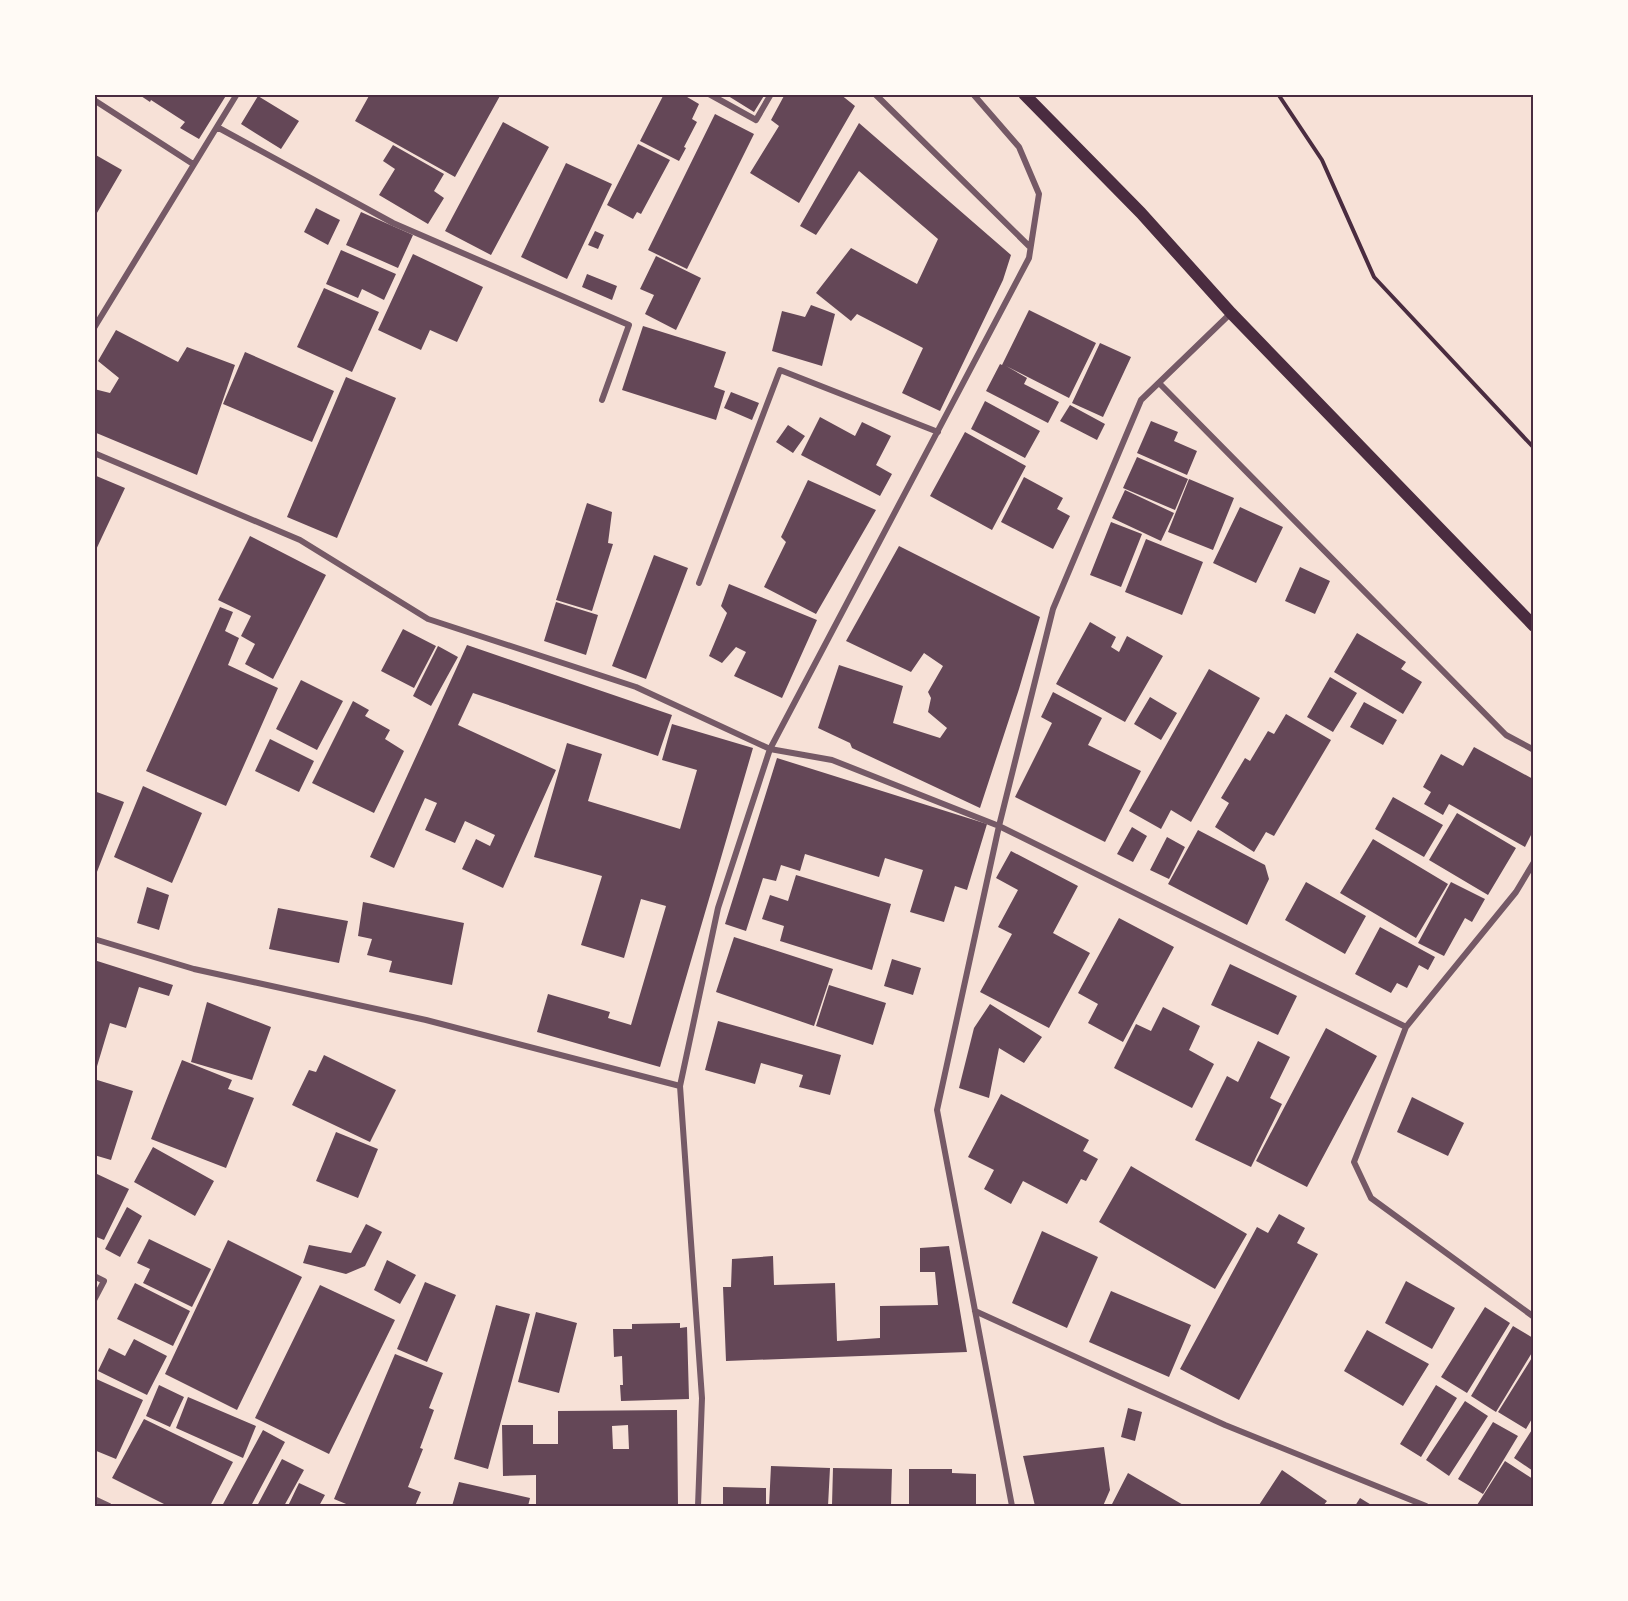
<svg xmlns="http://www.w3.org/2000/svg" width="1628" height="1601" font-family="'DejaVu Sans',sans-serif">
  <rect width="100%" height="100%" fill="#f7e1d7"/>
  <path fill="#644757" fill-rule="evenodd" d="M138,94H227L199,139L180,128L185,122L151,100L150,102Z
    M370,94H501L455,177L355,121Z
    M664,94H682L699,104L692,119L697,122L684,147L686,148L679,161L640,141Z
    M725,94H765L754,112Z
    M785,94H840L855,106L799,203L750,173L779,126L771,120Z
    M258,96L299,121L281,149L241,124Z
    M715,114L754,134L687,269L648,250Z
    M503,122L549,147L491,255L445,231Z
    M859,123L1011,255L1003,280L940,411L902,393L923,348L857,314L851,321L816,293L851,248L917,284L938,239L859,171L816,235L800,226Z
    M638,144L670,160L641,214L637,212L633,219L607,205Z
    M393,145L444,174L434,191L444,198L428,224L379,195L395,169L383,161Z
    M94,154L122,170L94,218Z
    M566,163L612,184L567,279L521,257Z
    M316,208L340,220L328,245L304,232Z
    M361,212L413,235L398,268L346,245Z
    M595,231L604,235L598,249L588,245Z
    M341,250L396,274L384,300L362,289L358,298L326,284Z
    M413,254L483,287L457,342L430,330L421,350L378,330Z
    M656,256L701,278L676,330L645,314L654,295L640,289Z
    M587,274L617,286L612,300L582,287Z
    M324,288L379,312L352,372L297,347Z
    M811,305L835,314L822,366L772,351L782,311L805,317Z
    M1029,310L1096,343L1069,398L1006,366L1027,378L1024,384L1059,402L1048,423L986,391L1000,364L1002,365Z
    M643,326L726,352L714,387L725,391L716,420L622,390Z
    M116,330L178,362L187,347L235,365L197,475L94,432V389L110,393L119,378L98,361Z
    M1100,343L1131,357L1103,417L1072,403Z
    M245,352L334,391L312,442L223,404Z
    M346,377L396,398L337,538L287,517Z
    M731,392L759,403L752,420L724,408Z
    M985,401L1040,431L1025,458L971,429Z
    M1070,405L1105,424L1097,440L1060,421Z
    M820,417L855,436L862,422L891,436L876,465L892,474L880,496L801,455Z
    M1151,421L1178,432L1174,441L1197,451L1187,475L1137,453Z
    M788,425L805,436L793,453L776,442Z
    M965,432L1026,466L992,530L930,496Z
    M1137,457L1188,479L1175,510L1123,488Z
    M94,475L125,488L94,554Z
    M1024,477L1063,498L1057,509L1070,516L1053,549L1001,522Z
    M1189,479L1234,498L1213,550L1168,532Z
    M808,480L876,510L816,614L764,587L786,542L781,537Z
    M1125,490L1174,513L1161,541L1112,518Z
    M587,503L612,512L608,543L613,544L592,611L556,600Z
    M1240,507L1283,527L1256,583L1213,563Z
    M1111,522L1142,534L1121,587L1090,575Z
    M250,536L326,575L273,679L245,664L255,644L241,636L251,616L218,600Z
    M1146,539L1203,562L1182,615L1125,592Z
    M899,546L1040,617L1019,689L980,808L852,748L850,743L818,728L839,665L903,686L893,723L940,738L947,728L928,712L931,698L928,692L943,666L924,653L911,672L846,641Z
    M654,555L688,568L646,679L612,666Z
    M1300,567L1330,581L1315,614L1285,601Z
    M729,584L817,620L782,698L734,676L746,652L736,647L722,663L709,656L727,613L721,606Z
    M556,602L598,615L586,655L544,641Z
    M220,607L233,612L225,631L239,638L228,665L278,688L226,806L146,771Z
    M1090,622L1116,637L1111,647L1119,652L1127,636L1163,656L1125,722L1056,684Z
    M403,629L436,646L414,688L381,671Z
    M1357,633L1406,662L1401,669L1422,682L1403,714L1334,672Z
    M467,645L672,715L658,756L473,693L458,725L556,770L503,888L462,869L476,839L490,846L495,835L465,821L455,843L425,830L437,803L425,798L394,868L370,857Z
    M438,646L458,657L431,706L413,696Z
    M1209,669L1260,698L1191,822L1171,810L1161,829L1129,811Z
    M1330,677L1357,693L1333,732L1307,717Z
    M301,680L343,701L317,750L276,729Z
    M1053,692L1102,718L1088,745L1141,771L1105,842L1015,797L1052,723L1041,717Z
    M1150,697L1177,713L1161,740L1134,724Z
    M353,701L369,710L365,716L390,730L385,739L404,751L374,813L312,783Z
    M1364,702L1397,720L1383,745L1350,727Z
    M1286,714L1331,740L1274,836L1266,832L1254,852L1215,827L1229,803L1221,798L1245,758L1250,761L1268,731L1274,734Z
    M672,724L753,748L660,1067L537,1032L548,994L610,1012L608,1018L631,1025L666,906L641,899L624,958L581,945L602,876L534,857L567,743L602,754L588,801L680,829L697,770L662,760Z
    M270,739L314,761L299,792L255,771Z
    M1474,747L1533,779V831L1525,847L1449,804L1443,815L1424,804L1431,792L1423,787L1441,754L1463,766Z
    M777,758L987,824L967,890L955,886L944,922L910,912L923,870L885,858L879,877L805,854L800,871L781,865L776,881L763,878L746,931L725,924Z
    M143,786L202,813L172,883L114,857Z
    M94,791L124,802L95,877H94Z
    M1393,797L1443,825L1424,857L1375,829Z
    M1457,813L1516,848L1488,895L1429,860Z
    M1132,827L1147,836L1133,862L1117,854Z
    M1198,830L1265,865L1269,879L1247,925L1168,884Z
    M1167,837L1185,847L1169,879L1150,870Z
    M1373,839L1448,884L1416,938L1340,893Z
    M1011,851L1078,886L1053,933L1090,953L1049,1028L980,992L1012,934L998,927L1018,890L996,878Z
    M796,875L891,904L872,970L780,941L784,926L762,919L770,895L788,901Z
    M1306,882L1366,916L1345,954L1285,920Z
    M1451,882L1485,899L1472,922L1465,918L1444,956L1418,943Z
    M147,887L169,895L159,930L137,923Z
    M363,902L464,923L452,985L389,972L392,961L367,955L372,939L358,936Z
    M278,908L348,921L339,963L269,949Z
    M1119,918L1174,947L1123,1042L1088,1023L1098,1004L1078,993Z
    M1380,927L1435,957L1428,970L1419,965L1407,988L1397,983L1391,993L1355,974Z
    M734,937L833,969L814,1026L716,992Z
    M892,959L921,968L913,995L884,986Z
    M94,960L173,985L169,996L139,987L126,1028L110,1023L95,1073Z
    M1230,964L1297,996L1278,1035L1211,1005Z
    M829,985L886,1003L873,1045L816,1026Z
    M207,1002L271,1027L252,1080L191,1062Z
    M990,1004L1042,1037L1024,1063L999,1048L989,1098L959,1088L974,1028Z
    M1163,1007L1200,1026L1189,1050L1214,1064L1192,1108L1114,1068L1136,1024L1151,1031Z
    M718,1021L841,1055L830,1095L799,1087L803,1075L761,1063L755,1084L705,1070Z
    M1326,1028L1377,1056L1307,1187L1256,1161Z
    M1258,1041L1290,1057L1270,1098L1282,1104L1251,1167L1195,1140L1227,1076L1238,1082Z
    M324,1055L396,1090L370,1142L292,1105L309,1070L316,1072Z
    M182,1060L232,1080L228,1089L254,1098L226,1168L151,1139Z
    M94,1079L133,1091L111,1160L94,1155Z
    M1001,1094L1089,1140L1083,1151L1098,1159L1086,1181L1081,1179L1067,1204L1023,1181L1011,1204L984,1189L994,1170L968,1157Z
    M1412,1097L1464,1123L1448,1156L1397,1132Z
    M336,1132L378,1149L358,1198L316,1181Z
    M153,1147L214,1181L195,1216L134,1182Z
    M1131,1166L1247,1234L1215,1289L1099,1222Z
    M97,1174L129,1189L104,1240L94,1236V1180Z
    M127,1207L142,1216L120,1257L105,1249Z
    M1279,1214L1305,1228L1297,1243L1318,1254L1239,1400L1180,1369L1257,1227L1268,1233Z
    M366,1224L382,1232L365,1266L346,1274L303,1263L309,1245L351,1253Z
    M1042,1231L1098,1257L1067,1328L1012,1303Z
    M149,1239L211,1269L192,1307L143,1283L150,1269L137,1263Z
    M228,1240L302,1277L237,1410L165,1374Z
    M949,1246L967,1352L726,1361L723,1287H731L732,1259L773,1256L774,1285L835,1283L837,1341L880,1338V1306L938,1305L935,1272H920V1248Z
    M387,1260L416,1275L400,1304L374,1290Z
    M1406,1281L1455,1308L1432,1349L1385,1323Z
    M425,1282L456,1295L427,1362L397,1349Z
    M135,1283L190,1311L173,1346L117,1319Z
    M320,1285L395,1320L329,1454L255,1418Z
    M1111,1291L1191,1325L1169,1377L1089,1342Z
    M496,1305L530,1314L488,1469L454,1459Z
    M1485,1307L1510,1323L1467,1393L1441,1377Z
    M536,1312L577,1323L559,1393L518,1382Z
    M680,1323V1328L687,1327L689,1399L621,1401L620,1385H623L622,1356L614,1357L613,1329H632V1324Z
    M1513,1326L1533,1338V1351L1496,1412L1471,1396Z
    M1367,1330L1429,1364L1403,1406L1344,1371Z
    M134,1339L167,1356L147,1395L98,1371L109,1348L125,1356Z
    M395,1354L443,1373L429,1408L434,1410L420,1448L423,1449L408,1487L421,1492L415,1506H351L334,1499Z
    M1533,1356V1417L1526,1429L1498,1412Z
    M94,1378L143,1400L116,1459L94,1450Z
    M159,1385L184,1397L170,1427L146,1416Z
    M1436,1385L1457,1398L1421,1457L1400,1444Z
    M188,1397L256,1426L243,1458L176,1428Z
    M1465,1401L1488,1416L1449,1476L1426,1460Z
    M1128,1408L1142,1412L1135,1441L1121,1437Z
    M677,1410L678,1506H536V1475L503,1476L502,1425H533V1444H558V1411ZM628,1425L629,1449H613L612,1426Z
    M144,1419L233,1462L210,1506H168L112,1478Z
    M1493,1422L1518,1436L1483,1494L1458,1479Z
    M1533,1428V1471L1514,1458Z
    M263,1430L285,1442L251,1506H222Z
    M1104,1447L1110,1490L1103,1506H1035L1023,1456Z
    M282,1459L304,1470L284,1506H257Z
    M1505,1461L1533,1479V1506L1477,1505Z
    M771,1466L830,1468L828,1506L798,1505V1506H769Z
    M833,1468L892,1469L891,1506L832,1505Z
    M909,1469H952V1473L976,1474V1506H909Z
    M1282,1470L1327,1501L1323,1506L1259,1505Z
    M1128,1473L1185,1506H1111Z
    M459,1482L530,1498L528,1506H452Z
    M299,1483L325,1495L319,1506H288Z
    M723,1487L766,1488V1506H723Z
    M1360,1498L1373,1506H1355Z"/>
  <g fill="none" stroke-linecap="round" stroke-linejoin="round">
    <path stroke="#4a2c40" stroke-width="4" d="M1278,94L1322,160L1374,277L1534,448"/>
    <path stroke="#755966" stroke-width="6" d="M709,94L756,120L771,94
      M875,94L1030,247
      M94,100L193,164
      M217,127L393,223L629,325L602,400
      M94,328L237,94
      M1159,383L1506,735L1534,750
      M94,453L300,540L428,619L636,687L770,749L832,760L999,826L1406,1027
      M699,583L780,370L938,432
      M1534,862L1516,892L1406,1027L1354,1162L1371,1198L1534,1317
      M94,939L194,969L426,1020L680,1086
      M94,1276L104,1281L94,1300
      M975,1311L1225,1425L1426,1506
      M94,1499L109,1506
      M698,1506L702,1398L680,1086L718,908L770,749L1029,258L1039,194L1019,147L973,94
      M1012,1506L937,1110L999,826L1053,609L1141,400L1231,313"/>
    <path stroke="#4a2c40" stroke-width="12" d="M1024,94L1141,213L1231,313L1534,626"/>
  </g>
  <rect width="1628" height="1601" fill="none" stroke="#fffaf5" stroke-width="192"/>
  <rect x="96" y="96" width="1436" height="1409" fill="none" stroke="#4a2c40" stroke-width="2"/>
</svg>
